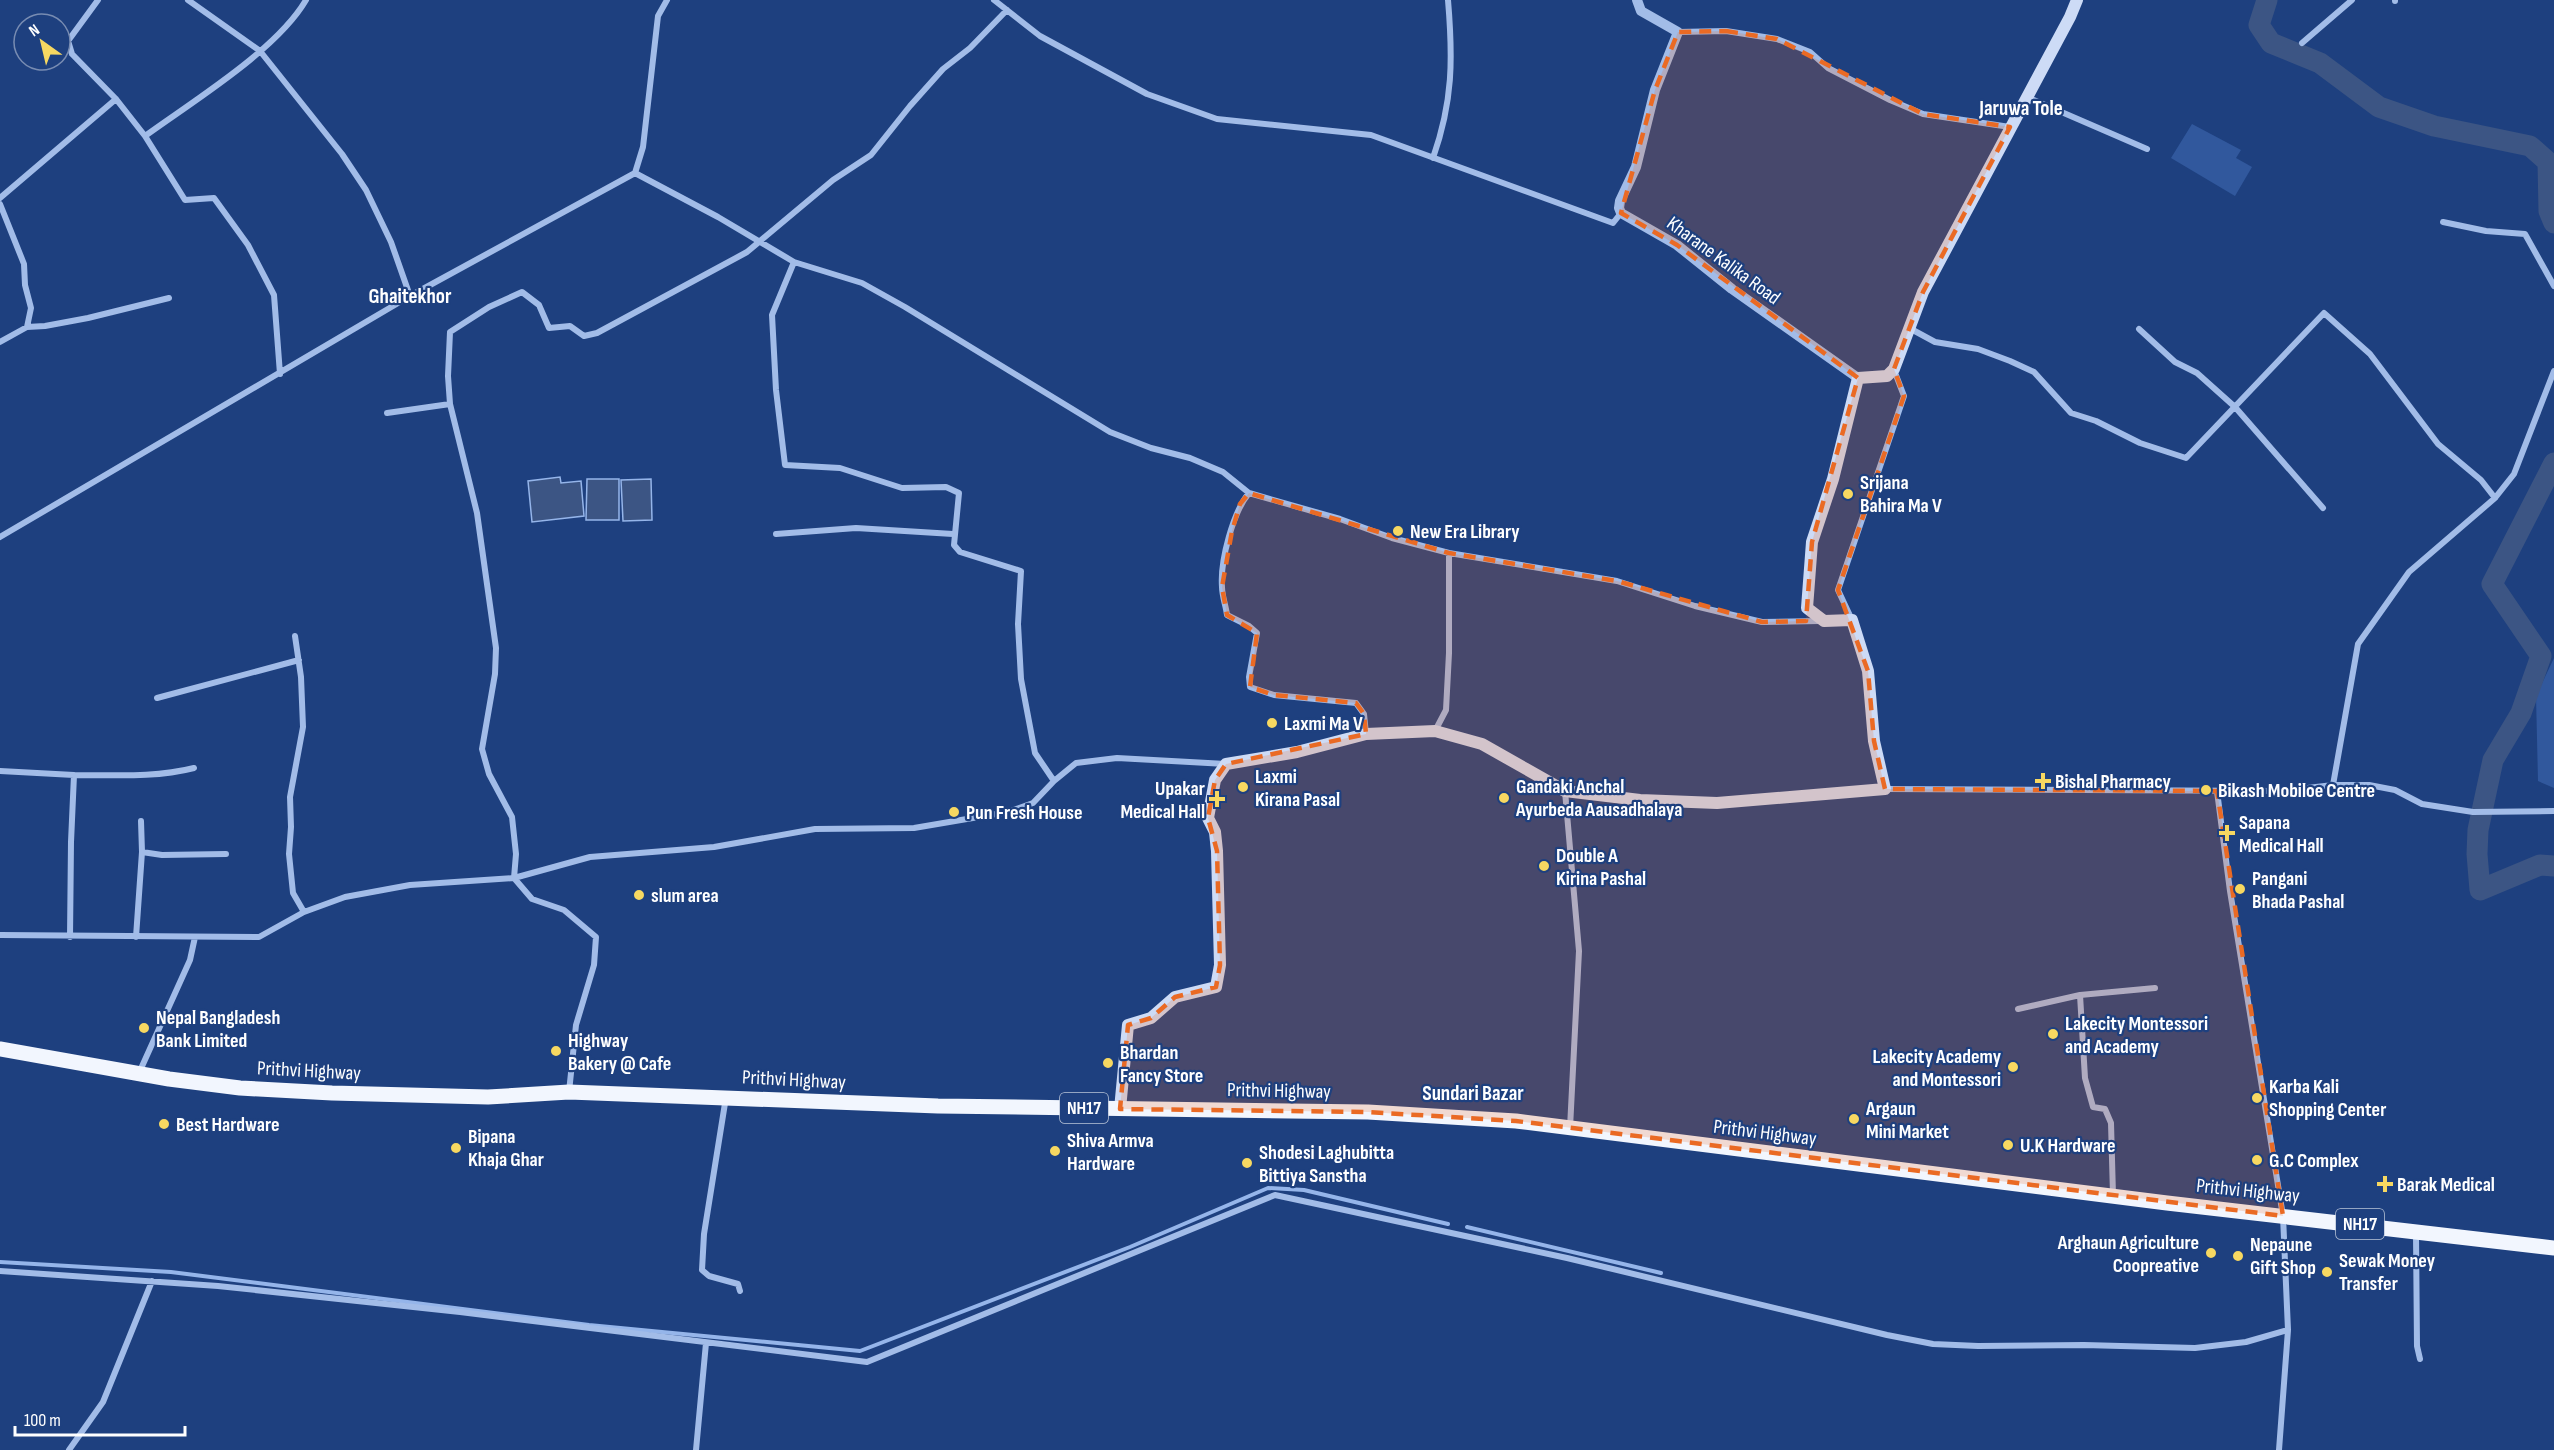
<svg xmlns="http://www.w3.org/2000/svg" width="2554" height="1450" font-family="'Sofia Sans Condensed',sans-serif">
  <rect width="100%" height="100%" fill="#1e407f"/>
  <path fill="#31589d" d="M2192,124L2241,150L2236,158L2252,167L2235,196L2171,158Z
    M2554,658V788L2538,781L2536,696Z"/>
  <path fill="#3c5584" stroke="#95b5ea" stroke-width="1.5" d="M560,477L561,483L581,481L584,516L532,522L528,481Z
    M587,479H619V520H586Z
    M651,479L652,520L623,521L621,480Z"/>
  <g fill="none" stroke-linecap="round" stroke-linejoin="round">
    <path stroke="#95b5ea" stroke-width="4" d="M1467,1227L1661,1273
      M0,1262L171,1272L589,1325L860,1351L1130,1247L1268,1188L1304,1190L1448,1224"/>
    <path stroke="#3c5584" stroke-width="21" d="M2267,0L2259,25L2271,43L2320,63L2379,107L2434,126L2530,146L2548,162L2549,211L2554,223
      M2554,463L2492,584L2541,656L2521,713L2493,760L2478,830L2477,854L2480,890L2540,865L2554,866"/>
    <path stroke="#a2bce8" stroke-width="6" d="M98,0L68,41L72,54L116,99L145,136
      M188,0L260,51L342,154L366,190L391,242L410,296
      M994,0L1040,36L1147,94L1217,119L1371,135L1613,223L1621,213
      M2395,0V1
      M1678,32L1726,31L1777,39L1810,52L1828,68L1890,100L1923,114L2010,127
      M2302,43L2352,0
      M2027,97L2147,149
      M1433,158C1453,101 1453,59 1448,0
      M635,173L718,217L794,262L862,283L905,307L1110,432L1151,448L1190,458L1223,472L1249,493L1340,519L1392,538L1449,553L1617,581L1695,606L1762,622L1820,621
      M0,198L116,99
      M0,204L24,264L25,285L31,308L27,327
      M2443,222L2486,231L2525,234L2554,286
      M794,262L772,315L776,390L785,465L840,468L902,488L946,487L959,493L954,545L960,552L1021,571L1018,624L1021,679L1035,753L1054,781
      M1911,329L1935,342L1978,349L2010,361L2034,372L2071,413L2096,421L2140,443L2186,458L2324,313L2370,354L2438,444L2481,480L2495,498
      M2139,329L2175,362L2197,373L2235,407L2323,508
      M0,342L27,327L45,326L88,318L169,298
      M280,374L274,295L248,245L214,198L185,200L145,136C193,101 277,50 306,0
      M387,413L450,404
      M1249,493C1233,512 1220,561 1222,587C1222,596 1226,606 1227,615L1249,626L1257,633L1249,677L1250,687L1274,695L1356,703L1364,714L1366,734
      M776,534L856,528L953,534
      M0,537L410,296L635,173L643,147L658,16L667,0
      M1852,620L1838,590L1904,396L1894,370
      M295,636L301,677L303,727L290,797L291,827L289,854L293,893L304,912
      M157,698L299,660
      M1435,731L1446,710L1449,653V553
      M0,771L74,775L71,842L70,937
      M74,775C115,775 155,778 194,768
      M2333,785H2369L2395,790L2422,804L2473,812L2554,811
      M1885,789L2282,791L2333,785L2358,644L2409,572L2495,498L2514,474L2554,371
      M1565,791L1579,951L1570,1128
      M2217,791L2230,891L2283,1216L2288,1330L2279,1450
      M142,852L162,855L226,854
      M0,935L259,937L304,912L345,897L410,885L514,878L590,857L714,847L815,829L914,828L1008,812L1033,803L1054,781L1076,763L1117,758L1226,764
      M136,937L142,852L141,821
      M2080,995L2155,988
      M2018,1009L2080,995L2085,1078L2093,1107L2105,1109L2111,1123L2113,1195
      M139,1073L190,960L195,937
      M569,1092L576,1025L594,965L596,937L564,910L532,899L514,878L516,854L512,817L489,774L482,749L495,674L496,648L477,513L450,404L448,376L450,332L489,307L522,292L539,305L549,328L570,326L584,336L597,333L747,252L833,180L871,155L910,106L943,69L970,48L1007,10
      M726,1097L704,1234L702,1270L709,1276L738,1284L740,1291
      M2416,1234L2417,1346L2420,1359
      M0,1271L218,1286L460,1312L867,1362L1275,1195L1567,1258L1887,1335L1933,1344L1978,1346L2084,1345L2195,1348L2246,1342L2288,1330
      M69,1450L103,1402L152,1281
      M696,1450L706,1343"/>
    <path stroke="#a2bce8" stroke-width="10" d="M1637,0L1641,11L1678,32L1655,90L1636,167L1620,201L1619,208L1621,213L1677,245L1732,289L1858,378"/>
    <path stroke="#cddbf6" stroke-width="12" d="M1120,1109L1128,1025L1151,1018L1175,997L1216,987L1220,965L1217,851L1215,832L1208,818L1215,780L1226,764L1297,752L1366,734L1435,731L1482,744L1565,791L1640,800L1717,803L1885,789L1874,741L1868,671L1852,620L1824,621L1807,608L1812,542L1833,479L1858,378L1887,376L1894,369L1923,292L2070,17L2077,0"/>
    <path stroke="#f2f6fe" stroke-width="15" d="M0,1049L169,1079L240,1088L332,1093L488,1097L569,1092L938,1106L1368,1112L1516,1121L2167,1203L2554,1248"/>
  </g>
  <path fill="#ea6a24" fill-opacity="0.2" stroke="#ea6a24" stroke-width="4.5" stroke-dasharray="12 8" stroke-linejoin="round" d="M1726,31L1777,39L1923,114L2010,127L1923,292L1894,369L1904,396L1838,590L1868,671L1874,741L1885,789L2217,791L2283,1216L1516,1121L1368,1112L1120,1109L1128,1025L1151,1018L1175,997L1216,987L1220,965L1217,851L1208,818L1215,780L1226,764L1366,734L1364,714L1356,703L1274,695L1250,687L1257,633L1227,615L1222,587L1232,531L1240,504L1249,493L1449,553L1617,581L1762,622L1806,621L1812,542L1858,378L1677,245L1621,213L1655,90L1678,32Z"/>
  <g fill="#f7d861" stroke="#1e407f" stroke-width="2">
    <circle cx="1848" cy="494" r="6"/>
    <circle cx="1398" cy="531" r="6"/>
    <circle cx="1272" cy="723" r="6"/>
    <path d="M2040 772h6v6h6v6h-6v6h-6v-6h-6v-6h6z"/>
    <circle cx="1243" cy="787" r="6"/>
    <circle cx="2206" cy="790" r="6"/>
    <circle cx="1504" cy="798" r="6"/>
    <path d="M1214 790h6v6h6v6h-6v6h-6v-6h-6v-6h6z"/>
    <circle cx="954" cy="812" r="6"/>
    <path d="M2224 824h6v6h6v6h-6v6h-6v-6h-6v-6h6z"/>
    <circle cx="1544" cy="866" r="6"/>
    <circle cx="2240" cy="889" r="6"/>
    <circle cx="639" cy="895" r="6"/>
    <circle cx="144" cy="1028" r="6"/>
    <circle cx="2053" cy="1034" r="6"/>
    <circle cx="556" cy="1051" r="6"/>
    <circle cx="1108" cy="1063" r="6"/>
    <circle cx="2013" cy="1067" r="6"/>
    <circle cx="2257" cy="1098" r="6"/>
    <circle cx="1854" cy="1119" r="6"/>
    <circle cx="164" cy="1124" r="6"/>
    <circle cx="2008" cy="1145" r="6"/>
    <circle cx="456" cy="1148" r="6"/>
    <circle cx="1055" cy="1151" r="6"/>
    <circle cx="2257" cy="1160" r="6"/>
    <circle cx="1247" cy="1163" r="6"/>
    <path d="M2382 1175h6v6h6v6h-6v6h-6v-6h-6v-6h6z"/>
    <circle cx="2211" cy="1253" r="6"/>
    <circle cx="2238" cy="1256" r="6"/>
    <circle cx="2327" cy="1272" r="6"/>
  </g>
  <g text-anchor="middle" stroke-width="4.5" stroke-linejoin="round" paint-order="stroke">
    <g fill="#1e407f" stroke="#bcc6d9" stroke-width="1.5">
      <rect x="1060" y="1093" width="48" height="30" rx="4.5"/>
      <rect x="2336" y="1209" width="48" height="30" rx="4.5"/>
    </g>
    <g font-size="18" font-weight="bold" fill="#fff">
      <text x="1084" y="1114">NH17</text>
      <text x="2360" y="1230">NH17</text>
    </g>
    <g font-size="20" fill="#fff" stroke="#1e407f">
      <text transform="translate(1724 260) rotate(36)" y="7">Kharane Kalika Road</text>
      <text transform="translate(309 1070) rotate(3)" y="7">Prithvi Highway</text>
      <text transform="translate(794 1079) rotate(3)" y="7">Prithvi Highway</text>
      <text transform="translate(1279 1090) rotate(1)" y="7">Prithvi Highway</text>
      <text transform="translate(1765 1132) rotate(7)" y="7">Prithvi Highway</text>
      <text transform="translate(2248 1190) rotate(6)" y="7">Prithvi Highway</text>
    </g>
    <g font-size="20" font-weight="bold" fill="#fff" stroke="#1e407f" text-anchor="start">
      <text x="1860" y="489">Srijana<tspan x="1860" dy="23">Bahira Ma V</tspan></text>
      <text x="1410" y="538">New Era Library</text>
      <text x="1284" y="730">Laxmi Ma V</text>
      <text x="1255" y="783">Laxmi<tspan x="1255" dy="23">Kirana Pasal</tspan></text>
      <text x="2055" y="788">Bishal Pharmacy</text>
      <text x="1516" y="793">Gandaki Anchal<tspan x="1516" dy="23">Ayurbeda Aausadhalaya</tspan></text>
      <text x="1205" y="795" text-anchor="end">Upakar<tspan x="1205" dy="23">Medical Hall</tspan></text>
      <text x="2218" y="797">Bikash Mobiloe Centre</text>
      <text x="966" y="819">Pun Fresh House</text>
      <text x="2239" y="829">Sapana<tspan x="2239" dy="23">Medical Hall</tspan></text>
      <text x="1556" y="862">Double A<tspan x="1556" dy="23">Kirina Pashal</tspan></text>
      <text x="2252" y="885">Pangani<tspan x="2252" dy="23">Bhada Pashal</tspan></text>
      <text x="651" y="902">slum area</text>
      <text x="156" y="1024">Nepal Bangladesh<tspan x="156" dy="23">Bank Limited</tspan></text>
      <text x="2065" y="1030">Lakecity Montessori<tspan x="2065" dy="23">and Academy</tspan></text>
      <text x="568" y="1047">Highway<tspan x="568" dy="23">Bakery @ Cafe</tspan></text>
      <text x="1120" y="1059">Bhardan<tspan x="1120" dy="23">Fancy Store</tspan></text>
      <text x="2001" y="1063" text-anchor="end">Lakecity Academy<tspan x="2001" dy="23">and Montessori</tspan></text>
      <text x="2269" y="1093">Karba Kali<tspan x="2269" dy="23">Shopping Center</tspan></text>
      <text x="1866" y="1115">Argaun<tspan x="1866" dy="23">Mini Market</tspan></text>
      <text x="176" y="1131">Best Hardware</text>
      <text x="468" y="1143">Bipana<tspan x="468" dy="23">Khaja Ghar</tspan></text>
      <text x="1067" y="1147">Shiva Armva<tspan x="1067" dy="23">Hardware</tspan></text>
      <text x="2020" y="1152">U.K Hardware</text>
      <text x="1259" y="1159">Shodesi Laghubitta<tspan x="1259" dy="23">Bittiya Sanstha</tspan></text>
      <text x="2269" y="1167">G.C Complex</text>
      <text x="2397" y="1191">Barak Medical</text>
      <text x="2199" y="1249" text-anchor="end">Arghaun Agriculture<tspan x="2199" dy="23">Coopreative</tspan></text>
      <text x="2250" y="1251">Nepaune<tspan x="2250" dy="23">Gift Shop</tspan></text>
      <text x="2339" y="1267">Sewak Money<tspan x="2339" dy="23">Transfer</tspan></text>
    </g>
    <g font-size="21" font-weight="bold" fill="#fff" stroke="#1e407f">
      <text x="2021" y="115">Jaruwa Tole</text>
      <text x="410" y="303">Ghaitekhor</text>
      <text x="1473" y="1100">Sundari Bazar</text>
    </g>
  </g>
  <g transform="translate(42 42) rotate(326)"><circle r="28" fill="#1e407f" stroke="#788cb2" stroke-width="1.5"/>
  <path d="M0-4.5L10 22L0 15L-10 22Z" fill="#f7d861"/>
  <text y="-9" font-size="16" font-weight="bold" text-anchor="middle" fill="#ffffff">N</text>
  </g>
  <path d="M15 1426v9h170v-9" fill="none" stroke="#ffffff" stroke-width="3"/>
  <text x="24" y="1426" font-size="18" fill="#ffffff" stroke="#1e407f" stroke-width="4.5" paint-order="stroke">100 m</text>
</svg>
